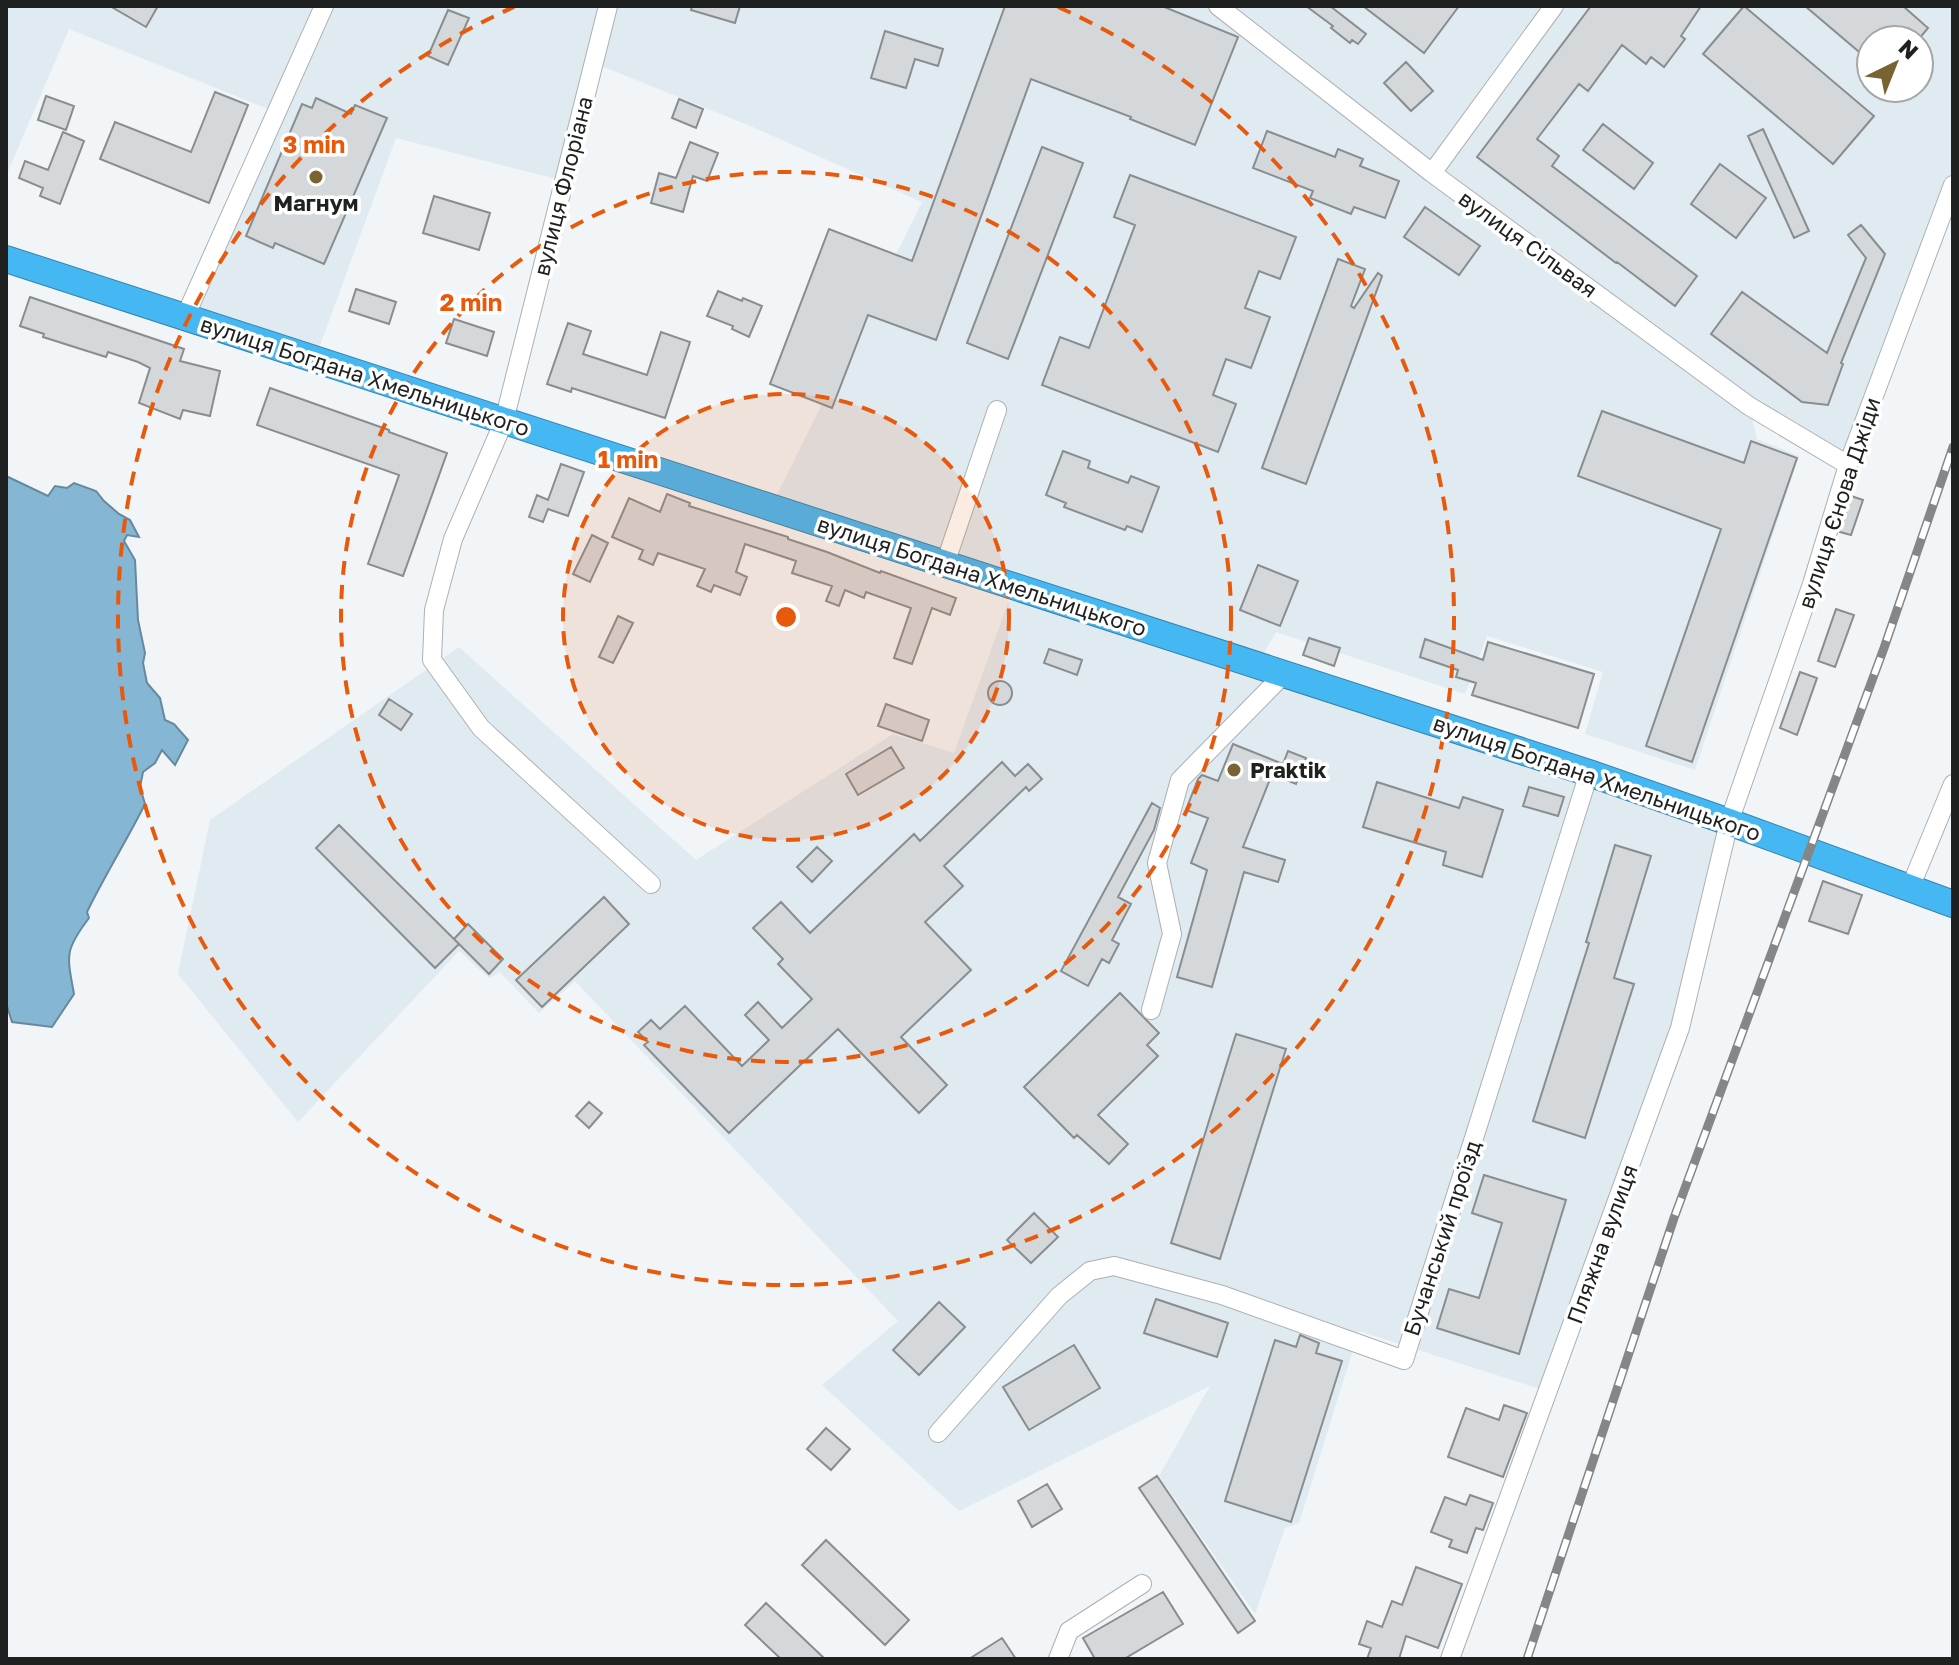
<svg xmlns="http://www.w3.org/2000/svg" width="1959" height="1665" font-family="'Golos Text',sans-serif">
  <rect width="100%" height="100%" fill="#f1f5f7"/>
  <path fill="#dfeaf1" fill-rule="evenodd" d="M6,6H1953V185L1848,465L1749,407L1757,439L1799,456L1695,770L1585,734L1603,672L1487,636L1465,694L1276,632L1257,665L1722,826L1674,1025L1540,1389L1359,1331L1299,1523L1285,1528L1255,1614L1159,1476L1210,1386L959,1511L822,1385L898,1321L575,981L539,1013L500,972L489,978L459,951L298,1122L178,974L210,820L459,647L696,860L893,734L954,753L1014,586L771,507L922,202L748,125L594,63L564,181L396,138L315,359L185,317L276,112L69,29L6,176ZM1871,40H1919V88H1871Z"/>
  <path fill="#85b6d4" stroke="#66899e" stroke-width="2" d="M6,476L48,496L55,486L67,488L74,483L96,491L104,501L119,514L130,520L139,537L127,535L124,541L135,560L138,620L145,653L143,663L147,683L160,698L165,720L174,724L188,740L175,765L162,750L155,763L143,772L140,787L145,804C127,840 105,875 87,912L89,918C64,951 67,955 74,994L52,1027L12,1022L6,1003Z"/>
  <path fill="#d4d8da" stroke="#8a8d8f" stroke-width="2" d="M110,6H158L146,27Z
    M692,6H740L735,23L691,10Z
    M1005,6H1162L1238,37L1195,145L1130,119L1131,117L1031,79L936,340L868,315L832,408L770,384L829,229L912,261Z
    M1306,6H1330L1366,34L1358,44L1352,40L1350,43L1331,28L1333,26Z
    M1363,6H1459L1424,53Z
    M1591,6H1701L1681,36L1685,39L1664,67L1651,57L1646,64L1622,45L1588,91L1579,84L1537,139L1559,156L1552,166L1697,276L1675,306L1617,262L1616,263L1477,157Z
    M1744,6L1874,116L1833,164L1703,54Z
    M1805,6H1903L1928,28L1918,40H1871V62Z
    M448,10L469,18L448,65L428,56Z
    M885,31L943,49L938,66L915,59L906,88L871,78Z
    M1406,62L1433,91L1411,111L1384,83Z
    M215,92L248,105L209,203L100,159L115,122L191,152Z
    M46,96L74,106L66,130L38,120Z
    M316,98L351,114L355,105L387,118L324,264L275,243L273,248L246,236L302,104L312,108Z
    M679,99L703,109L696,128L672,118Z
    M1603,124L1653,163L1634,189L1583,150Z
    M1763,129L1809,231L1794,238L1748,136Z
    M1267,131L1335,157L1338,149L1363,159L1360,166L1399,181L1385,218L1354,207L1351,214L1310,198L1313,191L1253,168Z
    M63,132L84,141L60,204L40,196L43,188L19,178L25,161L48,170Z
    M690,142L718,153L707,181L693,176L683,212L651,203L659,173L676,178Z
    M1042,147L1083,163L1008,359L967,343Z
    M1720,164L1766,198L1736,238L1691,204Z
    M1130,175L1296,237L1280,279L1259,271L1245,308L1270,317L1251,368L1226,359L1213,395L1236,404L1218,452L1042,385L1060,337L1089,348L1135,225L1114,217Z
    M434,196L490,213L479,250L423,233Z
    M1425,207L1480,246L1459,275L1404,237Z
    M1861,225L1885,254L1841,363L1843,364L1828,405L1802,402L1711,334L1742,292L1827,353L1866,258L1848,235Z
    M1338,259L1365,269L1351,306L1354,308L1378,273L1382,276L1306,484L1262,468Z
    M356,289L396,302L389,324L349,311Z
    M718,291L742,301L743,298L762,306L749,337L732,329L733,326L707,316Z
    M30,297L184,349L180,361L220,371L210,416L183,410L180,419L139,403L150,368L138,362L108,352L106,357L43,337L44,334L20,326Z
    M454,319L494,332L487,356L446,343Z
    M568,323L591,331L583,354L647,375L661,332L690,342L665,418L572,388L571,392L547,384Z
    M270,388L389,430V432L447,453L403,576L368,564L399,475L257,425Z
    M1602,411L1744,463L1751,441L1797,458L1692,762L1646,746L1721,529L1578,476Z
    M1063,451L1090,461L1088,468L1128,483L1131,476L1159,487L1142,532L1127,526L1125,530L1064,507L1066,503L1046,495Z
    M561,464L584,472L568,516L548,509L543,522L529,517L537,495L548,500Z
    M667,494L690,503L689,506L788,537V539L827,552L880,573L881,571L956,598L950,615L932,608L912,664L894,658L911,608L866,592L864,598L845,590L839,606L826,601L832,586L792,573L796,561L745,544L736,572L747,577L740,595L714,585L711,592L697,586L705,569L658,553L653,565L639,559L643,550L612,537L629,498L660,512Z
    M1851,496L1863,500L1851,535L1840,532Z
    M592,535L608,543L590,582L573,574Z
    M1258,565L1298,581L1280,626L1240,610Z
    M1836,609L1854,615L1835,667L1818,661Z
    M618,616L633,623L613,663L599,657Z
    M1309,638L1340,648L1334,666L1303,655Z
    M1425,639L1483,660L1488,642L1594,674L1578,728L1472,695L1476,683L1456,677L1458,670L1420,657Z
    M1049,649L1082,660L1077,675L1044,663Z
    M1800,672L1817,678L1797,735L1780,728Z
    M988 693a12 12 0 1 1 24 0a12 12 0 1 1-24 0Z
    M389,699L412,714L401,730L379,715Z
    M886,704L929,720L922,741L878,726Z
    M1233,744L1283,764L1288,751L1306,758L1296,784L1272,774L1243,847L1285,860L1278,882L1244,872L1212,987L1177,977L1207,870L1191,863L1208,818L1186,810L1198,779L1202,775L1218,781Z
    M891,747L904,768L858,795L846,774Z
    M1002,762L1015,776L1028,764L1042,779L1029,791L1026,787L944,866L963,886L925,922L971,970L901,1037L947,1085L919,1113L838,1029L729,1133L644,1045L648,1042L638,1032L651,1020L660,1029L685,1006L742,1066L769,1040L745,1015L758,1002L782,1028L812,999L778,964L783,959L753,928L781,902L810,933L914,834L920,841Z
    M1377,782L1459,808L1463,797L1503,810L1482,877L1443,865L1446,852L1363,827Z
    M1529,787L1564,797L1558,816L1523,806Z
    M1152,803L1160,808L1154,830L1118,897L1131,904L1112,940L1119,944L1109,963L1102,959L1088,986L1061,971Z
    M339,825L459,944L435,968L316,848Z
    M1615,845L1651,856L1614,978L1634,984L1585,1138L1533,1121L1589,943L1586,942Z
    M817,847L832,861L812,882L797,867Z
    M1823,881L1862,895L1848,934L1809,921Z
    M604,897L629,924L542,1007L516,980Z
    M468,924L503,959L489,974L454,939Z
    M1120,993L1159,1033L1147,1045L1158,1056L1098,1115L1128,1144L1109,1164L1077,1135L1074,1138L1024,1087Z
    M1236,1034L1286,1049L1220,1259L1171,1243Z
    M589,1102L602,1113L589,1128L576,1116Z
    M1484,1175L1566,1200L1519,1354L1437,1328L1449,1289L1479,1298L1502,1223L1472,1213Z
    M1034,1213L1058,1237L1031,1263L1007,1240Z
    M1156,1299L1228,1323L1217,1357L1144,1333Z
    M939,1302L965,1327L919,1375L893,1350Z
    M1300,1335L1319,1343L1316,1353L1342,1361L1291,1522L1225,1501L1275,1340L1296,1347Z
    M1074,1345L1100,1388L1029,1430L1003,1387Z
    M1504,1405L1527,1413L1503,1477L1448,1457L1466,1408L1499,1420Z
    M826,1428L850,1449L831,1470L807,1449Z
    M1157,1476L1255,1621L1238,1633L1139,1488Z
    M1047,1484L1062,1509L1032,1527L1018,1501Z
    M1470,1495L1493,1503L1483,1530L1476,1528L1467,1553L1449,1547L1452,1540L1431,1532L1445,1497L1466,1505Z
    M826,1540L909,1620L885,1645L802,1565Z
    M1416,1567L1462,1584L1438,1648L1406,1636L1399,1659H1367L1371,1648L1359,1644L1367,1621L1382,1627L1392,1601L1402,1605Z
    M1163,1592L1183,1624L1124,1659H1095L1083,1638Z
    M766,1603L825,1659H781L745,1625Z
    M1002,1638L1016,1659H969Z"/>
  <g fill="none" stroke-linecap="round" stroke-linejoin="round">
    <defs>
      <path id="minor" d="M608,6L504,421L453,539L434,610L432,660L481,728L651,884
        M1218,6L1432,173L1749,406L1848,465
        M1432,173L1554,6
        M185,317L324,6
        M945,564L997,410
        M1910,888L1953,784
        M1151,1010L1172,934L1157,863L1180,780L1284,674
        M938,1433L1059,1296L1090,1271L1114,1266L1222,1295L1404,1360L1589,773
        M1058,1659L1069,1631L1142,1584
        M1450,1659L1680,1028L1729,822L1812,584L1848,465L1953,185"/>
      <path id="highway" d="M6,259L1589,773L1729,822L1953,904"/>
    </defs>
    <use href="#minor" stroke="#adb0b2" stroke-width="20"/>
    <use href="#highway" stroke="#3883aa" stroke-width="28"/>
    <use href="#minor" stroke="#fff" stroke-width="18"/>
    <use href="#highway" stroke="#45b8f4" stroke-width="26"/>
    <defs>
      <path id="rail" d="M1527,1659L1674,1218L1884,648L1953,447"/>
    </defs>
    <use href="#rail" stroke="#848788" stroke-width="9"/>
    <use href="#rail" stroke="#fff" stroke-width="6" stroke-dasharray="18" stroke-linecap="butt"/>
  </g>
  <circle cx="786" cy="617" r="223" fill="#e8590c" fill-opacity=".12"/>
  <g fill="none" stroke="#e8590c" stroke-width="4" stroke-dasharray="14 10">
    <circle cx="786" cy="617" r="223"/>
    <circle cx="786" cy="617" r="445"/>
    <path d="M1058 7A668 668 0 1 1 514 7"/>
  </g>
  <g fill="#796333" stroke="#fff" stroke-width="3">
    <circle cx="316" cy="177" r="8"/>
    <circle cx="1234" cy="770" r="8"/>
  </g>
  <g text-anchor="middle" stroke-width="7" stroke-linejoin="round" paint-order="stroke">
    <g font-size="22" fill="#1f2121" stroke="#fff">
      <text transform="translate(563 186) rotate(-76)" y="8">вулиця Флоріана</text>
      <text transform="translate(1528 244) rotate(36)" y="8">вулиця Сільвая</text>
      <text transform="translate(365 376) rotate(18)" y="8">вулиця Богдана Хмельницького</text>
      <text transform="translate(1839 503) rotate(-72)" y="8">вулиця Єнова Джіди</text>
      <text transform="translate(982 576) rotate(18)" y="8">вулиця Богдана Хмельницького</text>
      <text transform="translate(1597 778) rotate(19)" y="8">вулиця Богдана Хмельницького</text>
      <text transform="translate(1442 1238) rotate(-72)" y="8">Бучанський проїзд</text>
      <text transform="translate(1602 1244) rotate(-70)" y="8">Пляжна вулиця</text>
    </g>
    <g font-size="22" font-weight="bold" fill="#1f2121" stroke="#fff">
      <text x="316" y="211">Магнум</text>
      <text x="1250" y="778" text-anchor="start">Praktik</text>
    </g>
  </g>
  <circle cx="786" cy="617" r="12" fill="#e8590c" stroke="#fff" stroke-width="4"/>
  <g font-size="24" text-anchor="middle" font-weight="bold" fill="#e8590c" stroke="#fff" stroke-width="7" stroke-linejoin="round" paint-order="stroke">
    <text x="314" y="153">3 min</text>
    <text x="471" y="311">2 min</text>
    <text x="628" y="468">1 min</text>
  </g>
  <rect width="1959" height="1665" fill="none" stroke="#1f2121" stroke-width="16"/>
  <g transform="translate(1895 64) rotate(43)"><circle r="38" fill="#ffffff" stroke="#a5a6a6" stroke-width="2"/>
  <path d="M0-6L14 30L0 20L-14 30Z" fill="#796333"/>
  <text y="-12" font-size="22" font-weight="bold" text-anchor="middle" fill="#1f2121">N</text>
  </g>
</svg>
